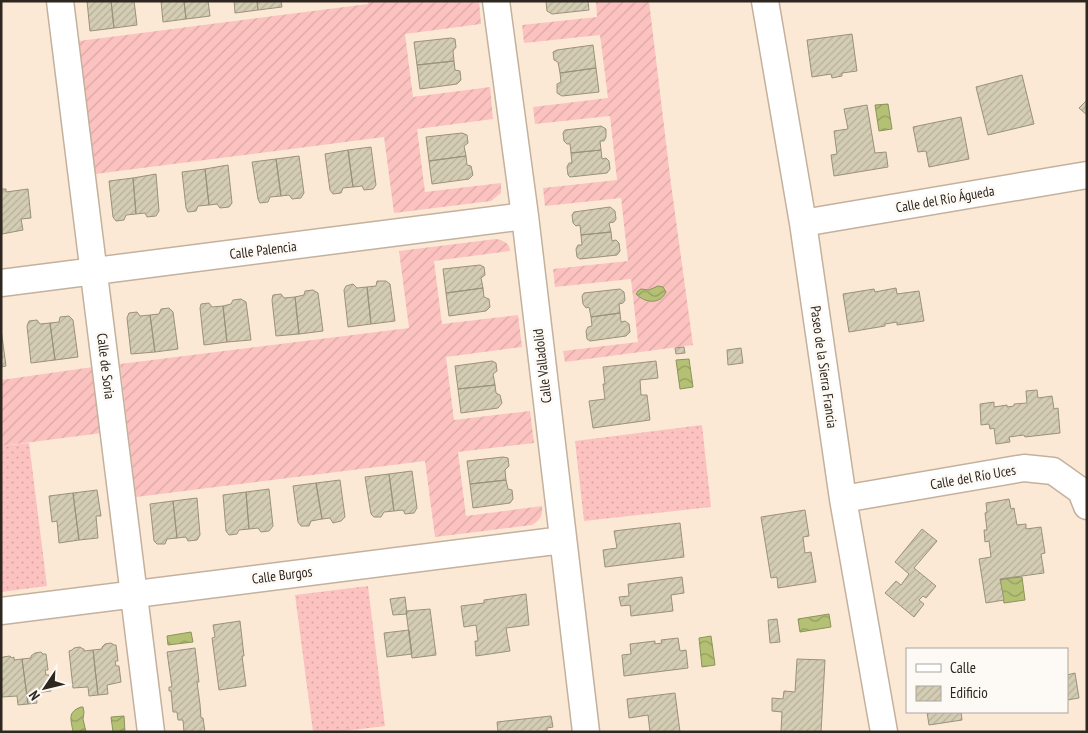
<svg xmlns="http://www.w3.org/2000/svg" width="1088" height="733" font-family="'PT Sans Narrow',sans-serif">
  <defs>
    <pattern id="grass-dots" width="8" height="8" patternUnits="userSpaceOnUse" patternTransform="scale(1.25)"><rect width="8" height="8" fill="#fcc2c0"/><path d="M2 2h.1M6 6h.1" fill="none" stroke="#d8a7a5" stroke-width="1.8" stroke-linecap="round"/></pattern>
    <pattern id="garden-furrows" width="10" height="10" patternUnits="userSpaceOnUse" patternTransform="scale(1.25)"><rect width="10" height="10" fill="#fcc2c0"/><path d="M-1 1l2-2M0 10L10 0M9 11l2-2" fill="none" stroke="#d8a7a5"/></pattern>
    <pattern id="water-waves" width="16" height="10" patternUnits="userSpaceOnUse" patternTransform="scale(1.25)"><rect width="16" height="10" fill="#b4c175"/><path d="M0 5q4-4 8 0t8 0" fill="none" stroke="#939d5f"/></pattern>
    <pattern id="building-hatch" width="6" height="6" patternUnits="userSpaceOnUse" patternTransform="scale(1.25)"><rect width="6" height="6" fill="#d4cdb4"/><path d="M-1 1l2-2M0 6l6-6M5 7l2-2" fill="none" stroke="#b6b09a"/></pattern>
  </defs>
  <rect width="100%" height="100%" fill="#fce9d5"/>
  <path fill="url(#grass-dots)" d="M702,425L711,507L584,521L575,441Z
    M29,443L47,586L1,592V446Z
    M368,586L385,726L337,732H313L295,595Z"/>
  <path fill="url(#garden-furrows)" d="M368,1H479L481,24L405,34L413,97L490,87L493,119L417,129L425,192L501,183V193L491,201L394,213L384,137L95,174L79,41L368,4Z
    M596,1H649L671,184L693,345L565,362L563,351L638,342L631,279L555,287L553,269L628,261L621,198L545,206L543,188L617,180L610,116L535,124L533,107L608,98L600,35L524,43L522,25L597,17Z
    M496,239C503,240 510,243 510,251L434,261L442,324L518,315L522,347L446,357L454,420L530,411L534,443L458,452L466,516L542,506C543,516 540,520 532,525L435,537L425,461L136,497L120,364L409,328L399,251Z
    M93,367L102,433L1,446V380Z"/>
  <path fill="url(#water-waves)" stroke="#8c935b" d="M888,104L892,129L879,131L875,105Z
    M658,286L663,287L666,292C660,305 645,303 636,294L638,291L641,289L649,290Z
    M689,359L693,387L680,389L676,360Z
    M1022,577L1025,600L1004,603L1000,579Z
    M829,614L831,627L800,632L798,619Z
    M191,632L193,642L168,645L167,636Z
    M711,636L715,665L702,667L699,638Z
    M81,707H83L84,712L83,719L86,732H73C71,719 67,712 81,707Z
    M124,716L125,732H113L111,717Z"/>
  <path fill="url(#building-hatch)" stroke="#99927b" d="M87,1H111L114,28L90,31Z
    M111,1H134L137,25L114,28Z
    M184,1L186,19L163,22L161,1Z
    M184,1H208L210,16L186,19Z
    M234,1H257L258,10L235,13Z
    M257,1H281L282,7L258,10Z
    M548,1H588L589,10L552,14L547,11L546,2Z
    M852,34L857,71L842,73V76L832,78L831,74L812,77L807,40Z
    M451,38L455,39L456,47L453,51L454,61L417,65L414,42Z
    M593,45L596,68L560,73L558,62L554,60L553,52L557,50Z
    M454,61L455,70L460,71L461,80L457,84L420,89L417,65Z
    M596,68L599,92L562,96L557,93V84L561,82L560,73Z
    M1022,75L1034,124L988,135L976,87Z
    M1087,100V115L1079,108Z
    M867,105L875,153L886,152L888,167L834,176L831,155L837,154L834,131L848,129L844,109Z
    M961,117L969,159L929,167L926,151L918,152L913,127Z
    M601,126L606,129V137L604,141H600L601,150L571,153L570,144H567L564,141L563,133L565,130Z
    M462,133L467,135L468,143L464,146L466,156L429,161L426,137Z
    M371,147L376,185L373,189L364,190L362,186L353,187L348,150Z
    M348,150L353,187L343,188L341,193L333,194L330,190L325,154Z
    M601,150L602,159L606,158L609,161L610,169L607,173L570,177L568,175L567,167L569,163H572L571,153Z
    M299,156L304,193L301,198L292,199L289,195L281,196L276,159Z
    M466,156L467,165L471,166L473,175L469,179L432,184L429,161Z
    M276,159L281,196L270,197L268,202L260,203L258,199L252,162Z
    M228,165L232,203L229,207L220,208L217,204L209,205L205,169Z
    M205,169L209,205L198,206L196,211L188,212L186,208L182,172Z
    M156,174L159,211L156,216L147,217L145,213L136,214L133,178Z
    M133,178L136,214L126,215L124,220L116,221L113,217L109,181Z
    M1,189H6V192L28,189L31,218L21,219L23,230L2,234Z
    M610,207L615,211L616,219L614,222L609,223L611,232L581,235L580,225L576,226L573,223L572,215L574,212Z
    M611,232L612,241L616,240L619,243L620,251L617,255L580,259L577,257L576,249L578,245H582L581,235Z
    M480,265L484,267L485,275L481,278L483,288L446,293L443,269Z
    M377,281H386L390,284L395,321L371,324L367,287L376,286Z
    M353,284L357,288L367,287L371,324L348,327L344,290L346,286Z
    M483,288L484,297L489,299L490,307L486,311L449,316L446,293Z
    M896,288L897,294L919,291L924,321L897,325V322L885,324V326L849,332L843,294L874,289L875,292Z
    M620,289L624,292L625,300L623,303L619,304L620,313L591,317L589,307L586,308L583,304L582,296L584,293Z
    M313,290L318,293L323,331L299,334L295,297L304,295L305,291Z
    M281,294L284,298L295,297L299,334L276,336L272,300L273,295Z
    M241,299L246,302L251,340L227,342L223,306L231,304L233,300Z
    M209,303L212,307L223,306L227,342L204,345L200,308L201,304Z
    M169,308L173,312L178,349L155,352L150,315L159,314L161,309Z
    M137,312L140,316L150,315L155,352L131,354L127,318L129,313Z
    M620,313L621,322L625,321L629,324L630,332L626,336L590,341L587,339L586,331L588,327L592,326L591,317Z
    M69,316L73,320L78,357L55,360L50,323L59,322L60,317Z
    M37,320L40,324L50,323L55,360L31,363L27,326L29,321Z
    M1,329L6,366L1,367Z
    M684,347L685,353L676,354L675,348Z
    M741,348L743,363L728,365L727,350Z
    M492,361L496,363L497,371L493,374L495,385L458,389L455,366Z
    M656,361L658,378L640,380L641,395H647L650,420L593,428L589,401L605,399L603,384H605L603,367Z
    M495,385L496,393L500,395L502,403L498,408L461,413L458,389Z
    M1037,390L1038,398L1052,396L1054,409L1058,408L1060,433L1025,437L1024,435L1009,437L1010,442L996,444L994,428L990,429L989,424L981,425L980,404L994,402V407L1007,405V407L1014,406V404L1027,403L1026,391Z
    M503,457L508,458L509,466L505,470L506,480L470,484L467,461Z
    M412,471L417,508L414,513L405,514L403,510L394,511L389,474Z
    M389,474L394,511L384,512L381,517H374L371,514L365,477Z
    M340,480L345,517L341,521L333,523L330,518L322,519L316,483Z
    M506,480L508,489L512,490L513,499L510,503L473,508L470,484Z
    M316,483L322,519L311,521L309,526H301L298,522L293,486Z
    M269,489L273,526L269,531L261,532L258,528L249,529L246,492Z
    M97,490L101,516H96L98,538L79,540L73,493Z
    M246,492L249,529L239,530L237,534L229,535L226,531L223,495Z
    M73,493L79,540L59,543L57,521L52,522L49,496Z
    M197,498L200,535L197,540L188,541L186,537L177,538L173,501Z
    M1009,499L1011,509L1014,508L1017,525L1026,524V529L1041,527L1045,553L1041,554L1044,573L1000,579L1004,600L986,603L979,559L991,557L989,541L985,542L984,530H987L985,513L987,512L986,503Z
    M173,501L177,538L167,539L165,544H157L154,541L150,504Z
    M805,510L809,536L803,537L805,553L811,552L816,582L778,588L777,577L771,578L761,517Z
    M680,523L684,557L605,567L603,550L617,548L614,531Z
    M922,529L937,541L914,568L936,586L926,598L923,596L919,600L924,604L914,617L885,593L896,581L901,585L909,574L895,562Z
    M682,577L684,593L671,595L673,611L631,616L630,605L621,606L619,597L629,596L628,584Z
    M526,594L529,625L506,628L510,651L476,656L475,641H478L476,625L464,627L461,606L484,603V600Z
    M405,597L407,614L393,615L390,599Z
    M430,609L436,655L412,658L406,611Z
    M777,619L780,642L770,643L768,620Z
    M240,621L244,656H242L246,686L219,690L212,638L215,637L213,625Z
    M409,630L412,654L387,657L384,633Z
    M678,638L680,651L686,650L688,668L624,676L622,655L631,654L630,644L655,641V644L662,643L661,640Z
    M111,643L114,645H116L118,661H115L116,666H119L121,682L107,685L108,694L98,695L93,650L102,649V647L105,644Z
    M80,647L83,649H84V651L93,650L98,695L89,696L88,687L73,688L69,651L72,650L74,648Z
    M195,648L199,682H197L200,704L201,718H203L205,732H184L183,720H178L177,712H173L171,691H169V687H172L167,652Z
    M41,652L43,654H46L48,670H45L46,675H49L51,691L36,693L37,703L28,704L22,659L31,658V656L35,653Z
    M10,656L12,658L14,657V660L22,659L28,704L18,705L17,696L2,697L1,681L3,680L1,676V659L3,657Z
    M797,659L825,660L821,732H781L782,712L772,711V698L783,699L784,691L795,692Z
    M1075,673L1079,698L1067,700V675Z
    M675,693L680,732H650L648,715L629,718L627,699Z
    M927,712H961L962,720L929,725Z
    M551,716L553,727L547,728V732H498L497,722Z"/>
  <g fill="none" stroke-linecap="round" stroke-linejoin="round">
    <defs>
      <path id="minor" d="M60,1L151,732
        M496,1L525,216L586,732
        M765,1L803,223L843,499L884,732
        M803,223L1087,175
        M1,283L525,216
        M843,499L1024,468L1053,471L1081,491L1087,506
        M1,611L563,540"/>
    </defs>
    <use href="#minor" stroke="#c3b19e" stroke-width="29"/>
    <use href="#minor" stroke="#fff" stroke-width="26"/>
  </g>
  <g text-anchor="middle" stroke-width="5" stroke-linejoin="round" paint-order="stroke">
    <g font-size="14" fill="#2e271f" stroke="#fdf9f5">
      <text transform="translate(945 199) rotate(-10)" y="5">Calle del Río Águeda</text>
      <text transform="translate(263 250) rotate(-7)" y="5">Calle Palencia</text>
      <text transform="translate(106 366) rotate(83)" y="5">Calle de Soria</text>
      <text transform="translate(542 366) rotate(-97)" y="5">Calle Valladolid</text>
      <text transform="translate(824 367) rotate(82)" y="5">Paseo de la Sierra Francia</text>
      <text transform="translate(973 477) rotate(-10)" y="5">Calle del Río Uces</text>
      <text transform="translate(282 575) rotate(-7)" y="5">Calle Burgos</text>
    </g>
  </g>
  <rect width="1088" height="733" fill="none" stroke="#2e271f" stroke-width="5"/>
  <rect x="906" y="648" width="162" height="65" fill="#fdf9f5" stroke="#aaa59f"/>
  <rect x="916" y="664" width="25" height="8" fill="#ffffff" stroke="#aaa59f"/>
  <text x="950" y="673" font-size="15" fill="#2e271f">Calle</text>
  <rect x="916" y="686" width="25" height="15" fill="url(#building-hatch)" stroke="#aaa59f"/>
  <text x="950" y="698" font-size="15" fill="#2e271f">Edificio</text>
  <g transform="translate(45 688) rotate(235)" stroke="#fdf9f5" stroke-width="4" paint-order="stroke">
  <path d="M0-4L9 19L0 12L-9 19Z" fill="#2e271f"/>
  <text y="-8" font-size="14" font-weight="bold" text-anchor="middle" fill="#2e271f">N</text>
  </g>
</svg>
